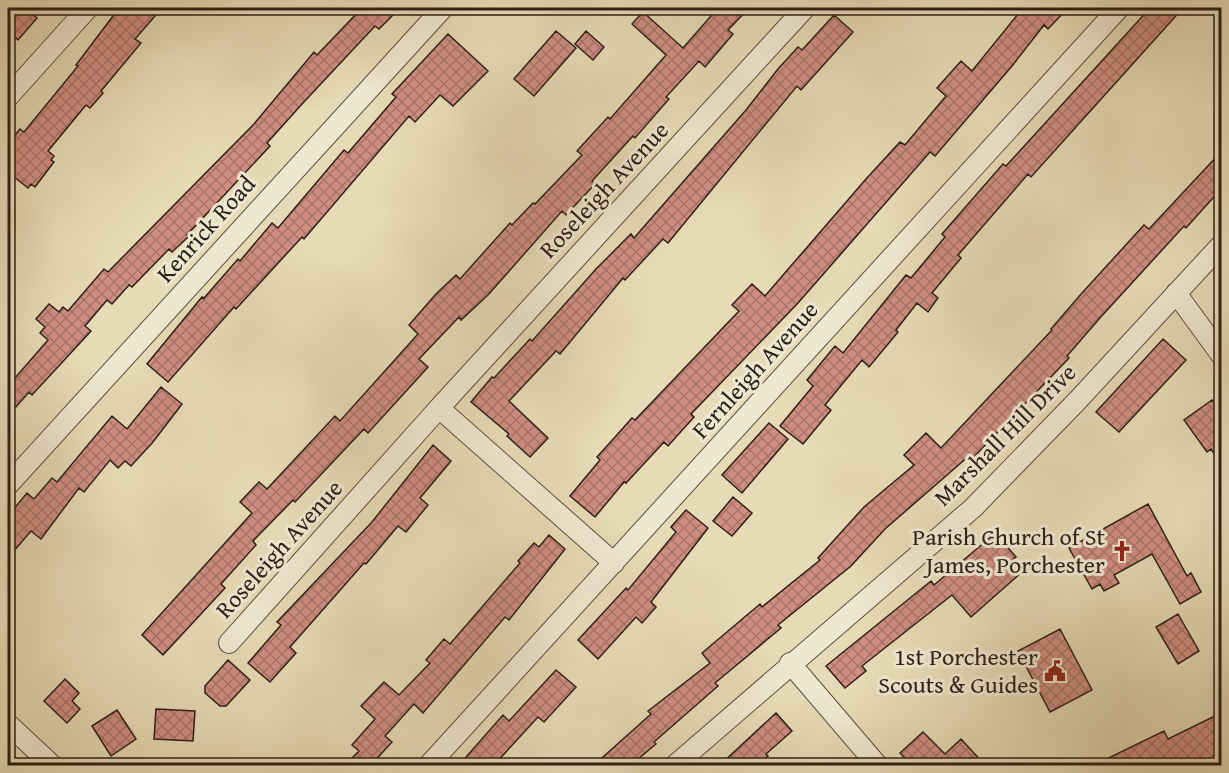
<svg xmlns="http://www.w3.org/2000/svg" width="1229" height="773" font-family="'Gentium Book Plus',serif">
  <defs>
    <pattern id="building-cross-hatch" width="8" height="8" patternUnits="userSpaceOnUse" patternTransform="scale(1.5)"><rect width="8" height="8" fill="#cf8e81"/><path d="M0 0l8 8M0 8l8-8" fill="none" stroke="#a87369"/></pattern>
  </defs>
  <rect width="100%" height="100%" fill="#e6dbb6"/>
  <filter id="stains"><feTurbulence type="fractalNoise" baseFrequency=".00333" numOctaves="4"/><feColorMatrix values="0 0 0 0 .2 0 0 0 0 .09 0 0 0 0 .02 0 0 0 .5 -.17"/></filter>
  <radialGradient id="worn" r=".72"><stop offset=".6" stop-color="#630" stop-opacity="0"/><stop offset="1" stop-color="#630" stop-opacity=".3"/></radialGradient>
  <path fill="url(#building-cross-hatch)" stroke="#2d1f18" stroke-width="1.5" d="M8,8H25L37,18L18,40L8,30Z
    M119,8H162L135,39L141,43L101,91L103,93L90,108L86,105L48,151L54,156L51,160L54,162L35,187L31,184L28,188L8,172V144L20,129L24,132L78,66L76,65Z
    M356,8H400L379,29L375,26L302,104L267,143L270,146L187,235L188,237L172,252L169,249L132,287L129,285L112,304L107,300L85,326L91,331L32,395L29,392L8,416V386L48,340L40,333L45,327L36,319L49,304L59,312L63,307L68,311L104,269L108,272L254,124L314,52L317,55L359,11Z
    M718,8H749L728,30L733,34L705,67L699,61L666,97L669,99L635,138L633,136L592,181L595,184L566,215L562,211L488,295L461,320L459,317L419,359L428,367L368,433L364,429L295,502L293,500L253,541L256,545L221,584L225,588L163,655L142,635L252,513L240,502L259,482L267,489L335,416L340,421L418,334L409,325L436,294L456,275L460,279L510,223L512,225L533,203L535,204L582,155L577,151L608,117L610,119L666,55L632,24L643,12L683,48Z
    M1023,8H1068L1048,29L1044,25L1012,66L935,156L930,152L798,303L691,414L694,417L668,446L664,442L626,483L624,482L595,517L570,496L600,460L597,457L616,436L632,418L635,420L739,311L732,305L752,284L765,296L866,179L900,142L905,145L925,121L946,96L937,88L961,61L972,71Z
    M1150,8H1183L1031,177L1028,174L958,255L961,258L932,293L938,298L928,312L917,303L896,330L898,332L869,367L862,360L825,405L831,410L803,444L780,426L813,386L807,380L835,346L843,353L906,275L911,278L945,237L942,234L1003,164L1006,166Z
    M834,15L853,32L801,90L797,86L668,243L663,239L625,280L623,278L560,354L556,351L509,401L548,438L530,457L507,436L509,434L471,402L492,377L494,378L530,339L532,341L596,269L631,234L634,238L746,110L778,69L798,47L802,50Z
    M556,31L576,48L534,96L514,79Z
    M586,31L604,47L593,60L575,44Z
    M448,34L488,71L453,106L440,95L415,122L409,116L304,239L302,237L236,309L234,307L168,382L147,364L202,297L204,298L238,259L240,261L272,223L278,228L344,150L348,153L396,97L392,94Z
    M1221,152V189L1186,228L1184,226L1099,319L1067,356L1069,358L973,458L970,455L885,529L851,566L778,625L781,628L715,683L718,686L654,742L656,744L631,765H594L651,714L648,711L710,663L702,653L760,604L762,607L820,560L818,558L864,507L914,465L904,455L926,433L941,448L1052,330L1051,329L1082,293L1144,225L1149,229Z
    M1163,339L1186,360L1119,432L1096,412Z
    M161,387L182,404L153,442L131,466L125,461L118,468L110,460L84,492L79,488L41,539L31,531L8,558V516L27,493L34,499L52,478L57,482L112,416L127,429Z
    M1212,400L1221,413V464L1211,449L1207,452L1184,420Z
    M769,423L788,439L742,493L722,475Z
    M433,445L451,461L420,498L428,505L406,532L398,526L366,564L364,563L290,647L296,653L270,682L248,663L281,625L277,622L372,522Z
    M733,497L752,513L732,536L713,521Z
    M1148,504L1187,576L1191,573L1201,592L1180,604L1152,554L1114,575L1119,583L1104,591L1100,584L1092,589L1069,548Z
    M686,510L708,528L651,602L656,607L642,623L636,617L598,659L578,640L626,588L628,590L676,532L671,527Z
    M549,535L565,549L509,620L505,617L423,713L414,704L385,736L392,742L371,765H345L359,751L352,745L375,719L361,706L384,682L399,695L430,663L426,660L444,639L450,644L520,563L518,561L534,543L539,547Z
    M992,536L999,545L1003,542L1016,557L1011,561L1022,572L971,617L952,595L862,666L866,671L845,688L826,666L931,581L934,585Z
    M1178,614L1199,651L1178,664L1156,627Z
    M1060,629L1092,690L1050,712L1018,651Z
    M228,660L250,680L226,706H220L205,693V686Z
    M556,670L576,687L544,722L538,717L494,765H459L503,715L509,721Z
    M65,679L79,693L72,701L80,709L67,723L44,701Z
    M156,709L195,711L193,741L154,739Z
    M117,710L136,739L111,756L92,726Z
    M776,713L792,731L766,754L768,756L758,765H720Z
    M1221,713V765H1094L1164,731L1168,739Z
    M923,732L945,754L961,739L985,765H912L900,753Z"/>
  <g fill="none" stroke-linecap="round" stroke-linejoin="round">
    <defs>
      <path id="street" d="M8,97L88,8
        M1176,293L1222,356
        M8,485L443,8
        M614,563L439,408L805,8
        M229,643L439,408
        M790,663L878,766
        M8,724L53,766
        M428,766L1119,8
        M674,766L973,508L1078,400L1222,244"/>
    </defs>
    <use href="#street" stroke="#5b4e40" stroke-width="22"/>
    <use href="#street" stroke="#efe8d0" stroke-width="20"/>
  </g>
  <defs>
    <symbol id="church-bare" viewBox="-9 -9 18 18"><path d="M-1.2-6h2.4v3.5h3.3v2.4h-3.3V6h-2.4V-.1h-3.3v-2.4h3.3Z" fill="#8f2418" stroke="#efe8d0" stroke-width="2.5" paint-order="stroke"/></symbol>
    <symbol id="civic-bare" viewBox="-9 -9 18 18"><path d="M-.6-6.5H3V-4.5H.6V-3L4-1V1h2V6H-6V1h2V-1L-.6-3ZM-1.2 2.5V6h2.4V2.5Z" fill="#8f2418" stroke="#efe8d0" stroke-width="2.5" paint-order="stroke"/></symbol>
  </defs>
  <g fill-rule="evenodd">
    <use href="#church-bare" x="1107" y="536" width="30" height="30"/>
    <use href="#civic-bare" x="1040" y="656" width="30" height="30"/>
  </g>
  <g text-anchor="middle" stroke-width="6" stroke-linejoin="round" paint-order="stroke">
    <g font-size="24" fill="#2d1f18" stroke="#efe8d0">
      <text transform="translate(604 190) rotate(-47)" y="8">Roseleigh Avenue</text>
      <text transform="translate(206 229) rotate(-48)" y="8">Kenrick Road</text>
      <text transform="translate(755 370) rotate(-48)" y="8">Fernleigh Avenue</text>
      <text transform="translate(1005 435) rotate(-45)" y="8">Marshall Hill Drive</text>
      <text transform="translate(279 549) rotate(-48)" y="8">Roseleigh Avenue</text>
    </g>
    <g font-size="24" fill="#2d1f18" stroke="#efe8d0" text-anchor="end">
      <text x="1105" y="545">Parish Church of St<tspan x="1105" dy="28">James, Porchester</tspan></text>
      <text x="1038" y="665">1st Porchester<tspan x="1038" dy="28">Scouts &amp; Guides</tspan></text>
    </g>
  </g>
  <rect width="1229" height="773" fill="none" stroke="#e6dbb6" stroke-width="30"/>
  <rect x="9" y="9" width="1211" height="755" fill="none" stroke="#2d1f18" stroke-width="3"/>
  <rect x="15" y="15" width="1199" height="743" fill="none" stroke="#2d1f18" stroke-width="1.5"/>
  <rect width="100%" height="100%" filter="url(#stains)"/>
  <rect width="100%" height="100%" fill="url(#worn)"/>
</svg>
